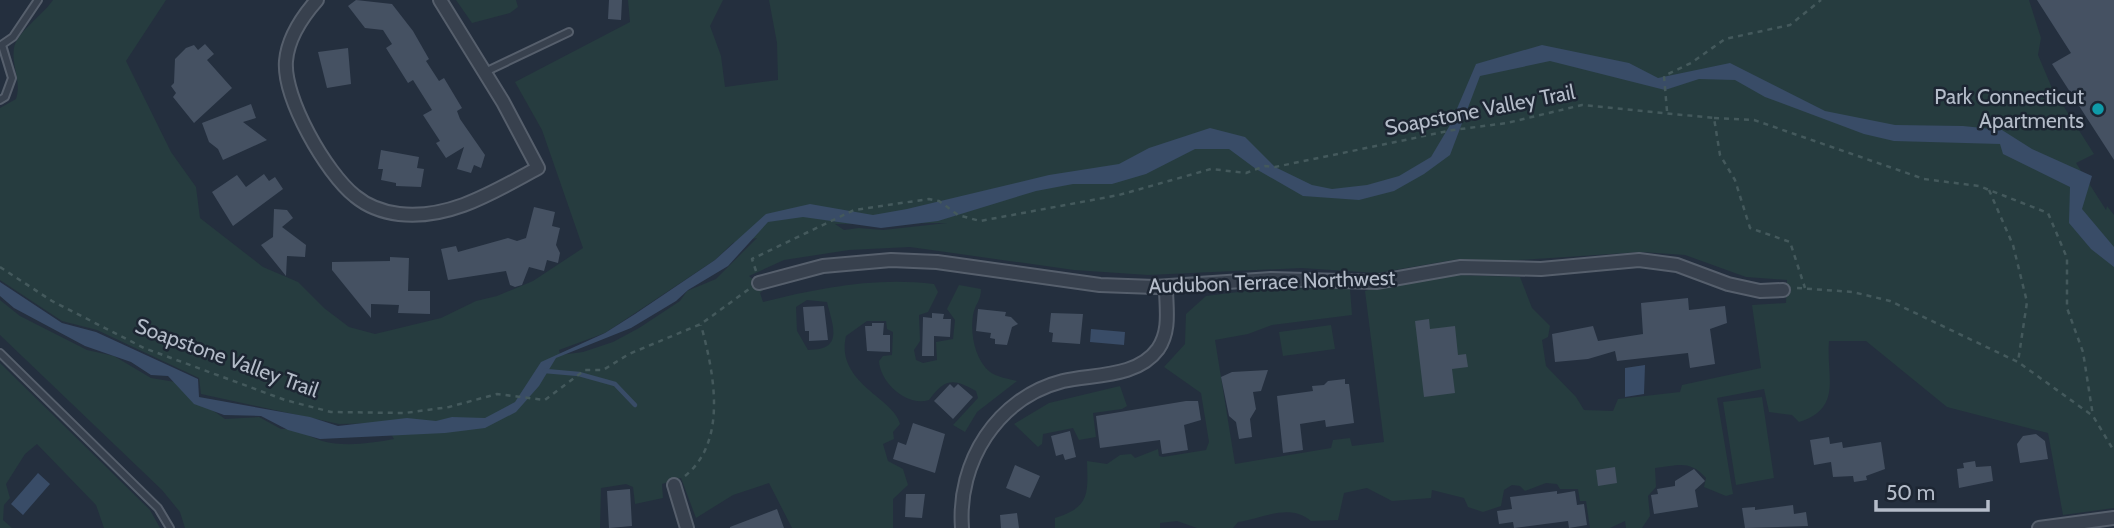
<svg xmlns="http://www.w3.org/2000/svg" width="2114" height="528" font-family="Cabin,sans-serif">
  <rect width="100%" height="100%" fill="#242f3e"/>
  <path fill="#263c3f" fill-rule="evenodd" d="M53,0H166L126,61L171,152L196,187L200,218L263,267L298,282L324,308L349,327L375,334L441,318L476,301L497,296L533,281L583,248L542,130L515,82L630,22L628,0H723L710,26L721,56L725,87L778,80L777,43L769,0H2029L2041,38L2038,55L2052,88L2094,154L2076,163L2106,210L2107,206L2114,215V508L2063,515L2048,433L1947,407L1866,341H1829C1826,377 1843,408 1799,422L1792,415L1769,412L1764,389L1717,398L1733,494L1726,496L1704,487L1706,478C1689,459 1678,466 1655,468L1656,487L1648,496L1650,516L1642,528H1626L1625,521L1610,528H1590L1586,501H1580L1578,489H1560L1557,484L1546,483L1525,491L1520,486L1512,485L1504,490L1501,506L1483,512L1468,507L1464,498L1432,490L1431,498L1392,501L1367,488L1344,493L1338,520L1311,521C1290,502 1261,519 1238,522L1233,528H1197L1177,521L1160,523V528H1055V518C1090,507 1088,494 1087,461L1107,464L1120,455L1131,454L1135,458L1158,449L1159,456L1163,457L1206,450L1209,442L1201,393L1164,367L1185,344L1186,314L1206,296L1270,288L1350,289L1352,315L1272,325L1248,334L1215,340L1235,464L1331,448L1333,440L1350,438L1352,446L1384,442L1365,291L1371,289L1454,275L1520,277L1532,308L1550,326L1548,337L1542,340L1546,366L1576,397L1584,410L1613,411L1618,399L1680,392L1682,385L1761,368L1752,305L1786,303L1787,280L1746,277L1685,255L1642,252L1504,261L1459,259L1377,273L1302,268L1148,275L1074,270L910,247L849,250L784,260L749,276L764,289L760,293L763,302C820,288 875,277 934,284L938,292L928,312L919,315L920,341L914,350L916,360L923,363L937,360L936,342L953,339L955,320L947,309L959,285L981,289C981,301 975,304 973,315C970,334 975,360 990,372C997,377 1009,379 1017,381L977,412L965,432L953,425L978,398L976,391C953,378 945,378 929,400C906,407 880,382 879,361L883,356L892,355L893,332L887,329L886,321H867L846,336C835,383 894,398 900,424L893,432L894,439L883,444L888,461L903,469L908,485L893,499V528H792L769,483L733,495L696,518L681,478L662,484L663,498L635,504L633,487L626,484L601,488L600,528H185L180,512L162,490L0,335V300L20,316L87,350L114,356L151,378L181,383L190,394L225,419L259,417L281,429H299C324,450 362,445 394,439L384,423L339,424L201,394L199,378L97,330L62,321L0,280V108L16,99C22,81 11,66 14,48C17,32 43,15 53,0ZM947,223L883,230L859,228L844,230L835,224ZM757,238L716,279L687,291L680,301L639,328L613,342L583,352L560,355L559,350L605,333L715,260L733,243ZM807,300L827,302C833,327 844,350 808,350L797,331L796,307Z
    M456,0H516L518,7L510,13L472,23Z
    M1331,325L1335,349L1283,356L1279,332Z
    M0,363L150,510L160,528H104L96,505L37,444L25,454L6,484L10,498L4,505L3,520L12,528H0Z
    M1120,386L1127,406L1122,409L1093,413L1096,437L1079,440L1073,428L1043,434L1042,444L1038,447L1014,424L1049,403Z
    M1762,397L1774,478L1736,485L1723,402Z"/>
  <path fill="#394c67" d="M1542,45L1629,63L1658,78L1730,63L1825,111L1895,125L1963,126L2002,130L2032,149L2092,176L2082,209L2114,247V267L2091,249L2069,223L2070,187L2003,154L2000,144L1894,141L1864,134L1765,97L1735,80L1699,79L1665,90L1550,61L1480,76L1450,155L1424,174L1394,191L1359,200L1303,196L1256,169L1229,149H1195L1146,174L1112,184H1073L1036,191L938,221L881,228L803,217L768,222L728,266L688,290L676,301L631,328L556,358L539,386L516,412L485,428L445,433L320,439L288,430L261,416L224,415L194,404L168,376L151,375L131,362L85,346L14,308L0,296V282L62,323L96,332L198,379L199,397L310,417L338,426L407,418L436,421L452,417L485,418L515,402L541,362L605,333L635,314L715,260L766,214L810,204L873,215L907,209L1049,175L1119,164L1149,148L1210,128L1245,137L1275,167L1312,185L1332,189L1367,185L1399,176L1431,157L1450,125L1476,64Z
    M1091,329L1125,332L1124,345L1090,342Z
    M1645,365L1644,394L1625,397V368Z
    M38,473L50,484L23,515L11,504Z"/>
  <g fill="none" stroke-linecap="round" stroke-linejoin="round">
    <path stroke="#394c67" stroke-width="4.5" d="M545,371L579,374L615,384L635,405"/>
  </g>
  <path fill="#455162" d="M356,0L392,4L413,31L429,59L426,61L439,81L444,78L462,108L457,111L460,119L485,155L481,168L474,165L471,173L457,169L464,147L446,158L436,143L440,141L423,115L432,110L413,80L408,83L386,48L392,44L383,30L365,28L348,6Z
    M609,0H622L621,20L608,19Z
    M2037,0H2114V160L2052,64L2071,53Z
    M205,44L214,54L207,60L232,88L194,123L173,97L176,93L171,86L174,83L175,59L186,48L194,45L198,50Z
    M348,48L351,84L327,88L318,52Z
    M251,104L256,118L243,122L267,140L223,160L218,149L209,142L202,123Z
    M381,150L419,157L417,168L424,169L421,187L396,186V183L381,180L383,169H378Z
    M264,174L269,181L275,177L283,189L233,226L212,192L237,175L246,187Z
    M534,207L555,212L552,226L560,228L556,245L560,253L558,263L547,260L544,271L529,267L522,285L515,287L510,285L506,271L448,280L441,249L456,246L458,252L508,238L517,241L526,238Z
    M274,209L287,210L293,218L282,227L306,245L305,257L287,256L286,276L261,245L273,237Z
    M390,257L409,258L408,291H430V314L398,313L399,305L371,304V318L332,270V262L390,261Z
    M1688,298L1689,310L1725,306L1727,323L1710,329L1715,364L1690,368L1688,353L1617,361L1615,351L1588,359L1555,362L1552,334L1593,326L1598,341L1643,334L1641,303Z
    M824,306L828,340L809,341V331H805L803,307Z
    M978,309L1006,312L1005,316L1011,317L1018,324L1012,327L1007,345L995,344V339L990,338L991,333L976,331Z
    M932,313L944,314L943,319H951L950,337L934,336V356H922L923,317L932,318Z
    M1051,313L1083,314L1080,344L1052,342L1053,333L1049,332Z
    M1429,319L1430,329L1455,326L1458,355L1466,354L1468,367L1452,369L1455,393L1424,397L1415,321Z
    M872,323H884L883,335H890V352L867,351L865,326H872Z
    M1268,370L1261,391L1253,392L1256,409L1250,419L1252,437L1239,439L1236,422L1229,416L1221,377L1232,372Z
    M1345,379V384H1349L1354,423L1326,427L1325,420L1300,424L1303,450L1283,453L1277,396L1313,391L1312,386L1324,385L1328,381Z
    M950,384L954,388L958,384L973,397L953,419L934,401Z
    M1186,401H1198L1201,420L1184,425L1188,450L1162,454L1160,440L1100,448L1096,416Z
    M913,423L945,434L935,473L893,459L898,442L906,445Z
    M1070,431L1076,457L1065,460L1063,454L1056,456L1051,436Z
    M2036,434L2045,441L2048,459L2020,463L2017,444L2023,436Z
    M1829,437L1830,444L1842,442L1843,448L1881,442L1885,469L1866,476L1867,480L1854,482L1853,476L1833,477L1831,462L1814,465L1810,440Z
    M1975,461L1976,467L1991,466L1993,481L1959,488L1957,469L1964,468L1963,463Z
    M1015,465L1040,476L1030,498L1006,488Z
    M1615,467L1617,483L1598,486L1596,470Z
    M1694,469L1705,481L1695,490L1698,507L1654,514L1651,495L1658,494L1657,489L1675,486V481Z
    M630,489L632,526L609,528L607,491Z
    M1557,491V494L1575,491L1577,505L1584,504L1587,525L1569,528L1568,521L1514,528L1513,522L1499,524L1497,511L1512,509L1510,497Z
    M906,494H925L922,518L905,517Z
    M1793,505L1794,514L1806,512L1808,526L1745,528L1742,508L1755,507V510Z
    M777,509L784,528H730V527Z
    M1017,513L1019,528H1001L1000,515Z"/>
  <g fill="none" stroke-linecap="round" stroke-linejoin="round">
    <defs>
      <path id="service" d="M0,46L13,37L38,0
        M485,72L569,32
        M0,100L5,97L12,78L2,45
        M0,353L158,508L170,528"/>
      <path id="minor" d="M317,0C302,17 288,37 286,61C283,98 326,173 355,196C367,206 383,212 399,214C450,220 495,191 538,168L503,102L440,0
        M759,283L823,266L891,260L937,262L1100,285L1155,287L1271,279L1376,282L1461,267L1541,269L1639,260L1677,265L1728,284L1760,291L1783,290
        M674,485L687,528
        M962,528C957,462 997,398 1063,381C1093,374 1137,378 1158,349C1171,330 1166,308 1166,287
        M2039,528L2114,518"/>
    </defs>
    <use href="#service" stroke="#565f6c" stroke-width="10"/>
    <use href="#minor" stroke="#565f6c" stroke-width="16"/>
    <path stroke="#44595c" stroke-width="2.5" stroke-dasharray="5 5" stroke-linecap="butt" d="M1667,111L1664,76L1691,63L1725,39L1790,25L1821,0
      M1714,118L1754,120L1924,179L1979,186L2048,213L2067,258V308L2083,352L2093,416
      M1989,190L2013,245L2027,302L2018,362
      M0,267L52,301L144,348L285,400L331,412L405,413L449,407L497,394L545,400L585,370H603L629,354L701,324L749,289
      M756,271L752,259L854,210L929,199L939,201L958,215L980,221L1119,195L1211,169L1246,173L1265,166L1275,167L1453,130L1507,123L1582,105L1714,118L1720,155L1735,180L1750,228L1790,242L1805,288
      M1797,288L1853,292L1890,301L2018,362L2093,416L2114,451
      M685,476C728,441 714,373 701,325"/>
    <use href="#service" stroke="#38414e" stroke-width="6"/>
    <use href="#minor" stroke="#38414e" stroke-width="12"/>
  </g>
  <circle fill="#0f9aa8" stroke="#1d2633" stroke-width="2.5" cx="2098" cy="109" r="7"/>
  <g text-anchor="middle" stroke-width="5" stroke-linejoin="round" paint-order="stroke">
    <g font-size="21" fill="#b4bcc9" stroke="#1d2633" text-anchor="end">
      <text x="2084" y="104">Park Connecticut<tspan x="2084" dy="24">Apartments</tspan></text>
    </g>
    <g font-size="21" fill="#b4bcc9" stroke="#1d2633">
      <text transform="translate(1480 110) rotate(-11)" y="7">Soapstone Valley Trail</text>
      <text transform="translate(1272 282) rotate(-2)" y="7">Audubon Terrace Northwest</text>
      <text transform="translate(227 358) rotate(20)" y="7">Soapstone Valley Trail</text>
    </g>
  </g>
  <path d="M1876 500v10h112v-10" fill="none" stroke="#b4bcc9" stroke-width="3.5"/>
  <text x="1886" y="500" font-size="21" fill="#b4bcc9" stroke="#1d2633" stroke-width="5" paint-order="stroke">50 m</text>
</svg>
